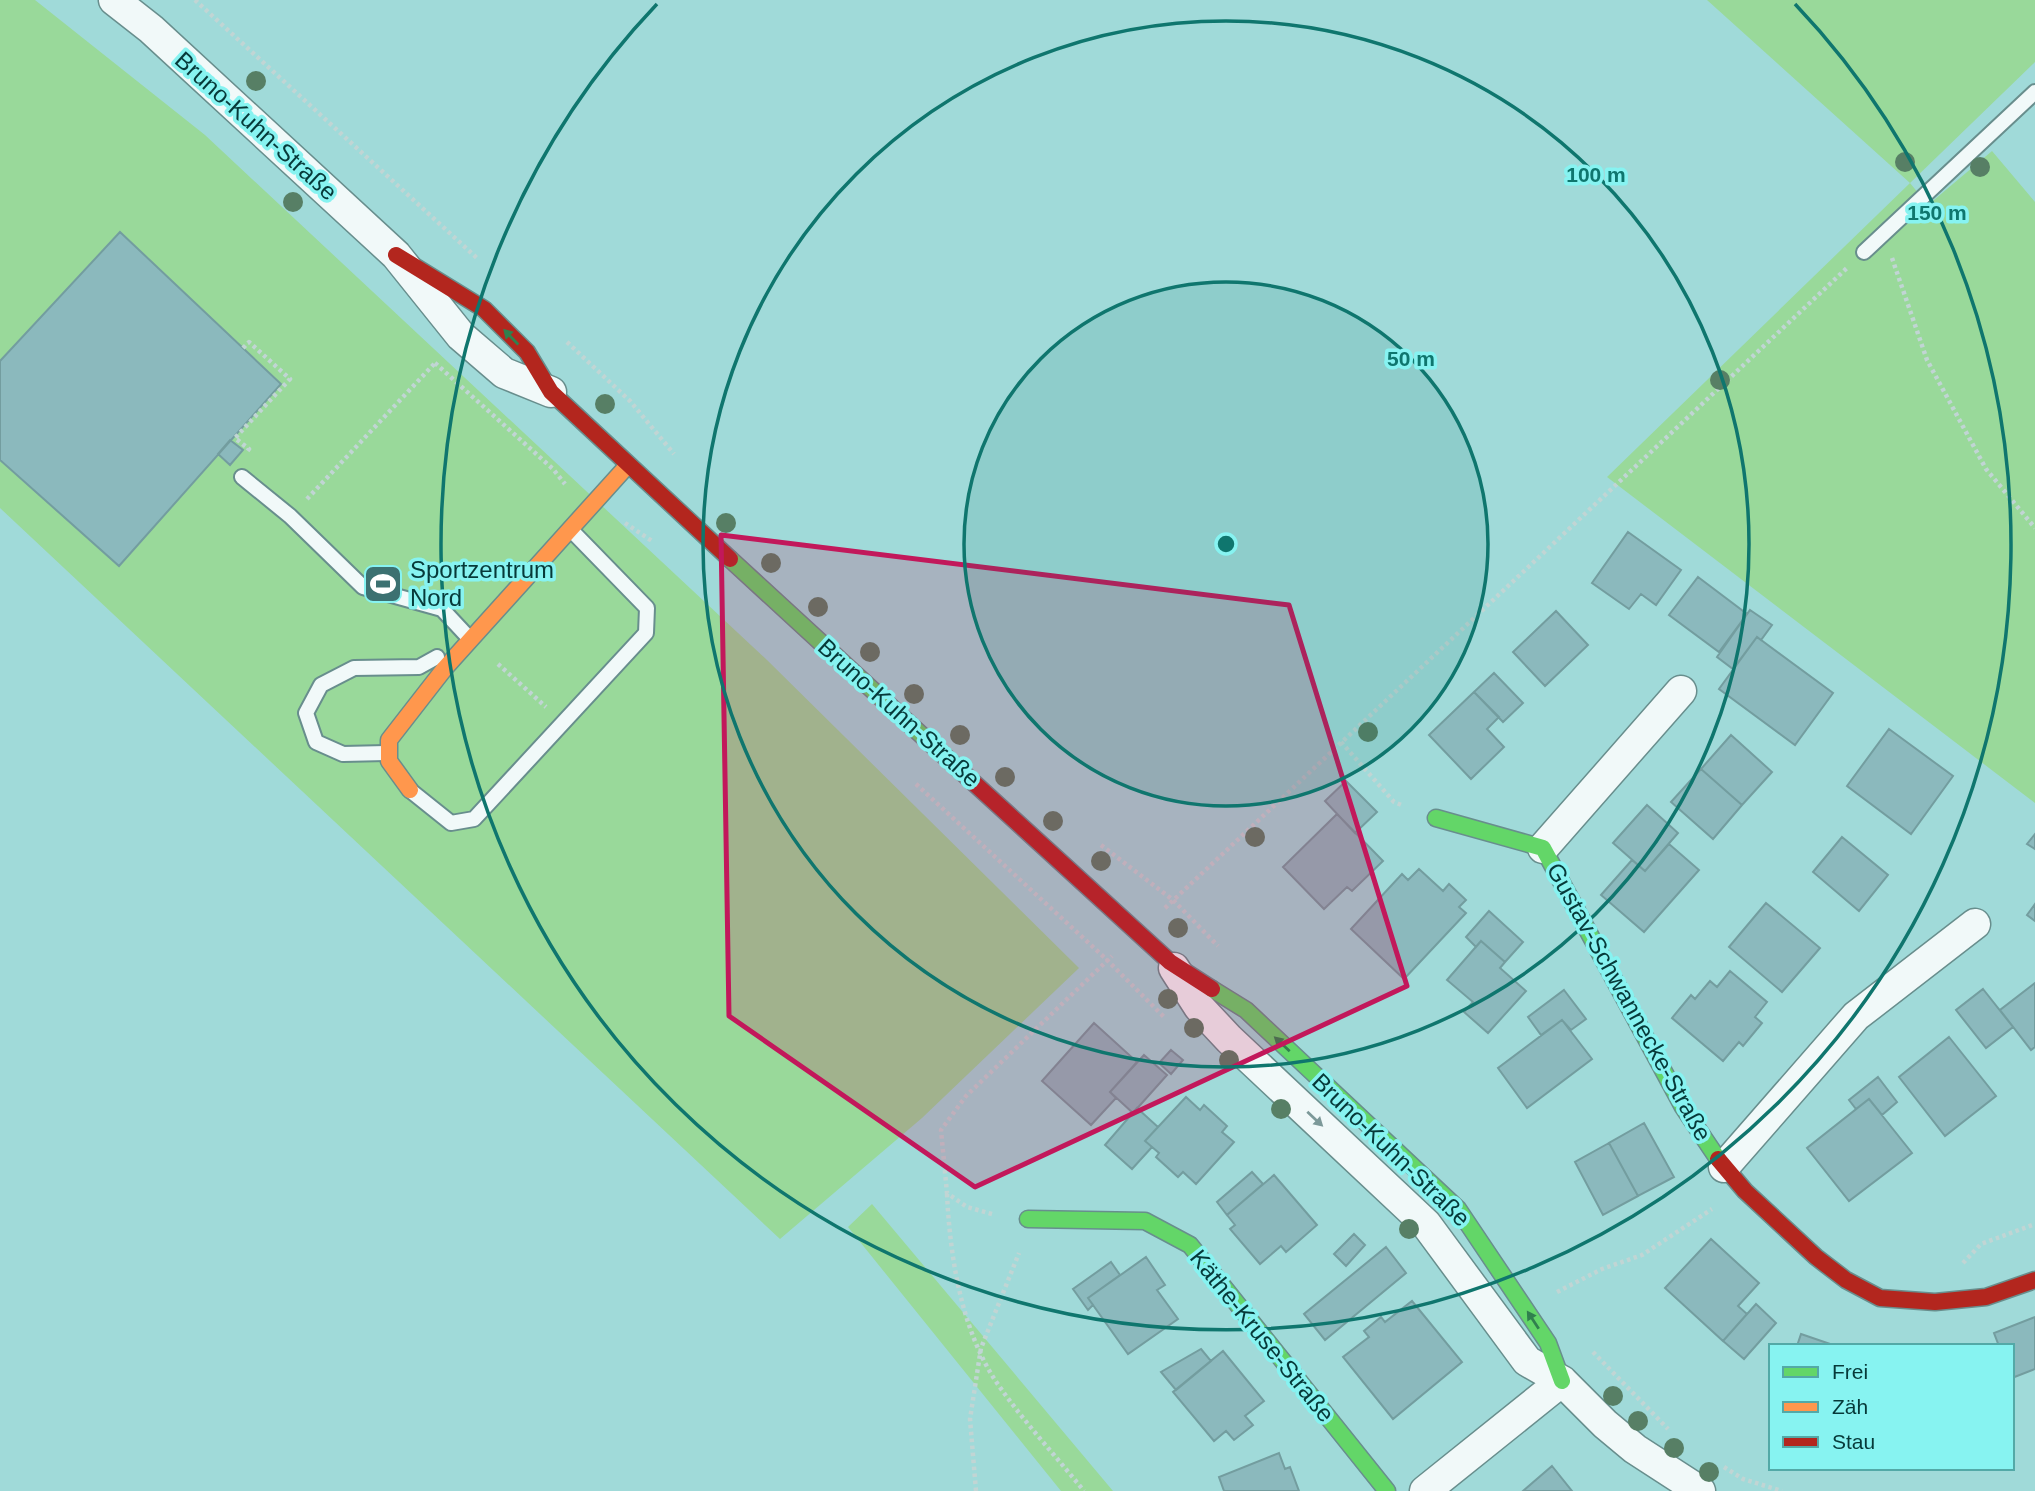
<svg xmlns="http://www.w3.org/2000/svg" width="2035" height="1491" font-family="Helvetica,sans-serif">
  <rect width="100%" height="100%" fill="#a0dad9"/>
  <path fill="#99d99a" d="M0,0H35L205,135L767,660L1079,968L922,1118L780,1239L0,508Z
    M1707,0H2035V62L1910,183L1928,205L1992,151L2035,202V803L1607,477L1910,183Z
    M872,1204L1113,1491H1061L848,1227Z"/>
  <path fill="#8bb9bd" stroke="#739d9f" stroke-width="2" d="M120,232L281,384L119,566L0,460V361Z
    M230,440L243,450L230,465L218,454Z
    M1628,532L1681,570L1656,605L1641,594L1629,609L1592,583Z
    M1698,577L1747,614L1719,652L1669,615Z
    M1750,610L1772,625L1761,640L1757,637L1733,669L1717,657Z
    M1556,611L1588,645L1545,686L1513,652Z
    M1757,637L1833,693L1795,745L1719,689Z
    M1494,673L1523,703L1503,722L1474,692Z
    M1474,692L1499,717L1487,729L1504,747L1471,779L1429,735Z
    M1889,729L1953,776L1911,834L1847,786Z
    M1731,735L1772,772L1742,805L1701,769Z
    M1701,769L1742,805L1713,839L1671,802Z
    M1346,781L1377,812L1355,833L1325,801Z
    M1647,805L1678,833L1645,871L1613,843Z
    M1337,814L1383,861L1352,891L1347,887L1324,909L1283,867Z
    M2035,834V849L2027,844Z
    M1842,837L1888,875L1859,911L1813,872Z
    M1669,844L1699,870L1644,932L1601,895L1632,860L1645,871Z
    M1419,869L1443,891L1449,884L1466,900L1459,907L1466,913L1404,979L1351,929L1402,874L1408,880Z
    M1766,903L1820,948L1782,992L1729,947Z
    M2035,904V921L2027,915Z
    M1489,911L1523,942L1505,962L1481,941L1476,947L1466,937Z
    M1481,941L1505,962L1500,968L1526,991L1488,1033L1464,1012L1473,1002L1447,980Z
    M1730,971L1767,1002L1755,1017L1762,1023L1743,1046L1739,1042L1723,1061L1672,1018L1691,995L1695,999L1710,981L1717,987Z
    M2035,983V1047L2031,1050L2000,1010Z
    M1983,989L2013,1027L1986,1048L1956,1010Z
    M1564,990L1586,1019L1571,1030L1562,1020L1541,1035L1528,1017Z
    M1562,1020L1592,1059L1527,1108L1498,1068Z
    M1094,1023L1137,1062L1110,1092L1116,1098L1091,1125L1042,1081Z
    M1949,1037L1996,1096L1945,1136L1899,1077Z
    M1171,1050L1183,1060L1171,1074L1159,1063Z
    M1144,1055L1167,1075L1133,1113L1110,1092Z
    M1878,1077L1897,1102L1882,1115L1869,1099L1856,1109L1849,1100Z
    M1186,1097L1200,1110L1204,1105L1227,1126L1222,1132L1234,1142L1196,1184L1183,1172L1178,1177L1156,1157L1159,1153L1145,1141Z
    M1869,1099L1912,1153L1849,1201L1807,1148Z
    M1137,1108L1158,1127L1145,1141L1152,1147L1132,1169L1105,1145Z
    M1644,1123L1674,1177L1638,1196L1609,1143Z
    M1609,1143L1638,1196L1603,1215L1575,1162Z
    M1252,1172L1263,1184L1227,1215L1217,1202Z
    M1274,1175L1317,1225L1286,1252L1281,1246L1260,1264L1230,1229L1235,1225L1227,1215Z
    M1354,1234L1365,1245L1346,1266L1334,1254Z
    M1711,1239L1759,1283L1738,1306L1747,1314L1723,1341L1665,1288Z
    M1386,1247L1406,1273L1325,1340L1304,1314Z
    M1146,1257L1165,1285L1157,1290L1178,1319L1128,1354L1088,1298Z
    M1111,1262L1120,1275L1088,1298L1093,1305L1088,1310L1073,1289Z
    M1412,1301L1462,1362L1393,1419L1343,1357L1369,1337L1364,1331L1381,1317L1385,1322Z
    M1756,1304L1776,1323L1744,1359L1723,1341Z
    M2035,1317V1369L2012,1378V1346H1999L1994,1333Z
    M1801,1334L1836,1346H1797Z
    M1201,1349L1211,1361L1176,1390L1161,1372Z
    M1223,1351L1264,1401L1245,1416L1253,1425L1234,1440L1226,1431L1214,1441L1173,1392Z
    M1279,1453L1285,1469L1290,1467L1299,1491H1224L1219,1477Z
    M1552,1466L1572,1491H1523Z"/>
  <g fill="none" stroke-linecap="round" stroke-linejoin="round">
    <defs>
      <path id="lane" d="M1864,252L2035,92
        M242,477L290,516L363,587L442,609L469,638
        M386,753L343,754L316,742L306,713L321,685L354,668L419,667L437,657
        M411,791L451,823L474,819L646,633L647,608L573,532"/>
      <path id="street" d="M114,0L151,29L396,255L461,336L504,373L551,392
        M1543,848L1681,691
        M1174,968L1199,1007L1229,1039L1426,1224L1527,1361L1562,1381L1605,1424L1635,1449L1700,1491
        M1724,1167L1856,1016L1975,924
        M1425,1491L1562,1381"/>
      <path id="fast" d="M730,559L928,741
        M1436,818L1543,848L1683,1107L1718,1159
        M1212,989L1246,1010L1458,1209L1548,1343L1562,1381
        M1028,1219L1145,1221L1190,1245L1387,1491"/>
      <path id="slow" d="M410,790L389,761V740L445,668L628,465"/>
      <path id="jam" d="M396,255L484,309L527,352L551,392L730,559
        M928,741L1170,962L1212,989
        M1718,1159L1745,1191L1816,1257L1846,1280L1880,1298L1935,1302L1986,1297L2035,1280"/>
    </defs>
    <use href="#lane" stroke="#688e8d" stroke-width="18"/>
    <use href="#street" stroke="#688e8d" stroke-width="33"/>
    <use href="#fast" stroke="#688e8d" stroke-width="19"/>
    <use href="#slow" stroke="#688e8d" stroke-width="19"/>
    <use href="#jam" stroke="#688e8d" stroke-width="19"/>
    <path stroke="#c1d5d4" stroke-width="4.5" stroke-dasharray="3.5 3.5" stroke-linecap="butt" d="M195,0L478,259
      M1892,258L1927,360L1986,469L2035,528
      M567,342L630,401L674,454
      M243,348L249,342L290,379L235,438L249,449L246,453
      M435,363L553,469L565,484
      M307,499L435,363
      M625,523L652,541
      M498,664L546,707
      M1341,742L1394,802L1404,806
      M916,784L1105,958L1165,1018
      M1101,845L1173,900L1218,946
      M1165,908L1848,267
      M947,1194C950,1256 961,1330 997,1383C1023,1421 1055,1455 1084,1491
      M992,1214L967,1207L947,1193L941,1130L966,1096L1112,956
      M1963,1263L1981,1244L2035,1224
      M1557,1292L1602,1269L1642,1255L1712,1209
      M1593,1352L1668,1429
      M1724,1467L1743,1479L1782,1491
      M976,1491L970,1419L981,1348L1019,1253"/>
    <use href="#lane" stroke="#f1f9f9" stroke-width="14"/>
    <use href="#street" stroke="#f1f9f9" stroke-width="30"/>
    <use href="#fast" stroke="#63d668" stroke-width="16"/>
    <use href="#slow" stroke="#ff974d" stroke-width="16"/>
    <use href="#jam" stroke="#b3261e" stroke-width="16"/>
  </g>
  <g fill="#577f65">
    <circle cx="256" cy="81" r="10"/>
    <circle cx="1905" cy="162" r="10"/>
    <circle cx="1980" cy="167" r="10"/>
    <circle cx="293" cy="202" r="10"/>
    <circle cx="1720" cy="380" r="10"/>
    <circle cx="605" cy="404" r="10"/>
    <circle cx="726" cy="523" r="10"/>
    <circle cx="771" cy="563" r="10"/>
    <circle cx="818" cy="607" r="10"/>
    <circle cx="870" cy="652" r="10"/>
    <circle cx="914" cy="694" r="10"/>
    <circle cx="1368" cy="732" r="10"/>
    <circle cx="960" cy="735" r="10"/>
    <circle cx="1005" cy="777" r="10"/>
    <circle cx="1053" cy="821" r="10"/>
    <circle cx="1255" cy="837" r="10"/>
    <circle cx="1101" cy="861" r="10"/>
    <circle cx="1178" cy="928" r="10"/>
    <circle cx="1168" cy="999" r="10"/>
    <circle cx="1194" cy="1028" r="10"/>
    <circle cx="1229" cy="1060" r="10"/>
    <circle cx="1281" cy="1109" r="10"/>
    <circle cx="1409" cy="1229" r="10"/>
    <circle cx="1613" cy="1396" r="10"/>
    <circle cx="1638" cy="1421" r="10"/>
    <circle cx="1674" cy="1448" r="10"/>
    <circle cx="1709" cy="1472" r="10"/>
  </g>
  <defs><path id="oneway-solid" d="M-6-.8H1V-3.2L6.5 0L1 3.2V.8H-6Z" transform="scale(1.75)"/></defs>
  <g fill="#30804e">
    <use href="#oneway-solid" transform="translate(511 337) rotate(-134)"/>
    <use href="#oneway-solid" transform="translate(1282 1044) rotate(-137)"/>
    <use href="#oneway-solid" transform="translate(1533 1320) rotate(-123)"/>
  </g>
  <use fill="#7c9999" href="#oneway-solid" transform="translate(1315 1119) rotate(43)"/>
  <path fill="#c2185b" fill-opacity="0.2" stroke="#c2185b" stroke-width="5" stroke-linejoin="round" d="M721,535L1289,605L1407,986L975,1187L729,1016Z"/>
  <circle cx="1226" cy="544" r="262" fill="#0f766e" fill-opacity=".12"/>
  <g fill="none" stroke="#0f766e" stroke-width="3.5">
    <circle cx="1226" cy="544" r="262"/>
    <circle cx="1226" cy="544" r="523"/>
    <path d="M1795 4A785 785 0 1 1 657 4"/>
  </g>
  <defs>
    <symbol id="stadium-square" viewBox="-11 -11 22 22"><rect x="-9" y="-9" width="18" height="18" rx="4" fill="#3c7171" stroke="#87f3f1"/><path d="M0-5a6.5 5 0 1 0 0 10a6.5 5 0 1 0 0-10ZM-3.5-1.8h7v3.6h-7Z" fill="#fff"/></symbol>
  </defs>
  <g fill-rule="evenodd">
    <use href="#stadium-square" x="361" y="562" width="44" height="44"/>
  </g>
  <g text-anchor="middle" stroke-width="7" stroke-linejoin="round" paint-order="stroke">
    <g font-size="24" fill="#063939" stroke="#87f3f1">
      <text transform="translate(256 126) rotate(42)" y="8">Bruno-Kuhn-Straße</text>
      <text transform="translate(899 713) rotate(42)" y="8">Bruno-Kuhn-Straße</text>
      <text transform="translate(1629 1002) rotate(61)" y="8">Gustav-Schwannecke-Straße</text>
      <text transform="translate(1391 1150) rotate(44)" y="8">Bruno-Kuhn-Straße</text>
      <text transform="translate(1262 1336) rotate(51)" y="8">Käthe-Kruse-Straße</text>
    </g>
    <g font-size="24" fill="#063939" stroke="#87f3f1" text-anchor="start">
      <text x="410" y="578">Sportzentrum<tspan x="410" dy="28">Nord</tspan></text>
    </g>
  </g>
  <circle cx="1226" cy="544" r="10" fill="#0f766e" stroke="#87f3f1" stroke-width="3.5"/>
  <g font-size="21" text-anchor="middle" font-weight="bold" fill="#0f766e" stroke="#87f3f1" stroke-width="7" stroke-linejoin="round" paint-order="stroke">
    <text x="1596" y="182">100 m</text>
    <text x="1937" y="220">150 m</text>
    <text x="1411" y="366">50 m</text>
  </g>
  <rect x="1769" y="1344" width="245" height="126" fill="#87f3f1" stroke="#53a9a7" stroke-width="2"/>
  <rect x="1783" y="1367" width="35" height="10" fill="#63d668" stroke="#53a9a7" stroke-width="2"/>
  <text x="1832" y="1379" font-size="21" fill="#063939">Frei</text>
  <rect x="1783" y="1402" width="35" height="10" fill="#ff974d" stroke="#53a9a7" stroke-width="2"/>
  <text x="1832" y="1414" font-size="21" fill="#063939">Zäh</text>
  <rect x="1783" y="1437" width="35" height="10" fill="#b3261e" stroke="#53a9a7" stroke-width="2"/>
  <text x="1832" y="1449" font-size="21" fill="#063939">Stau</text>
</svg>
